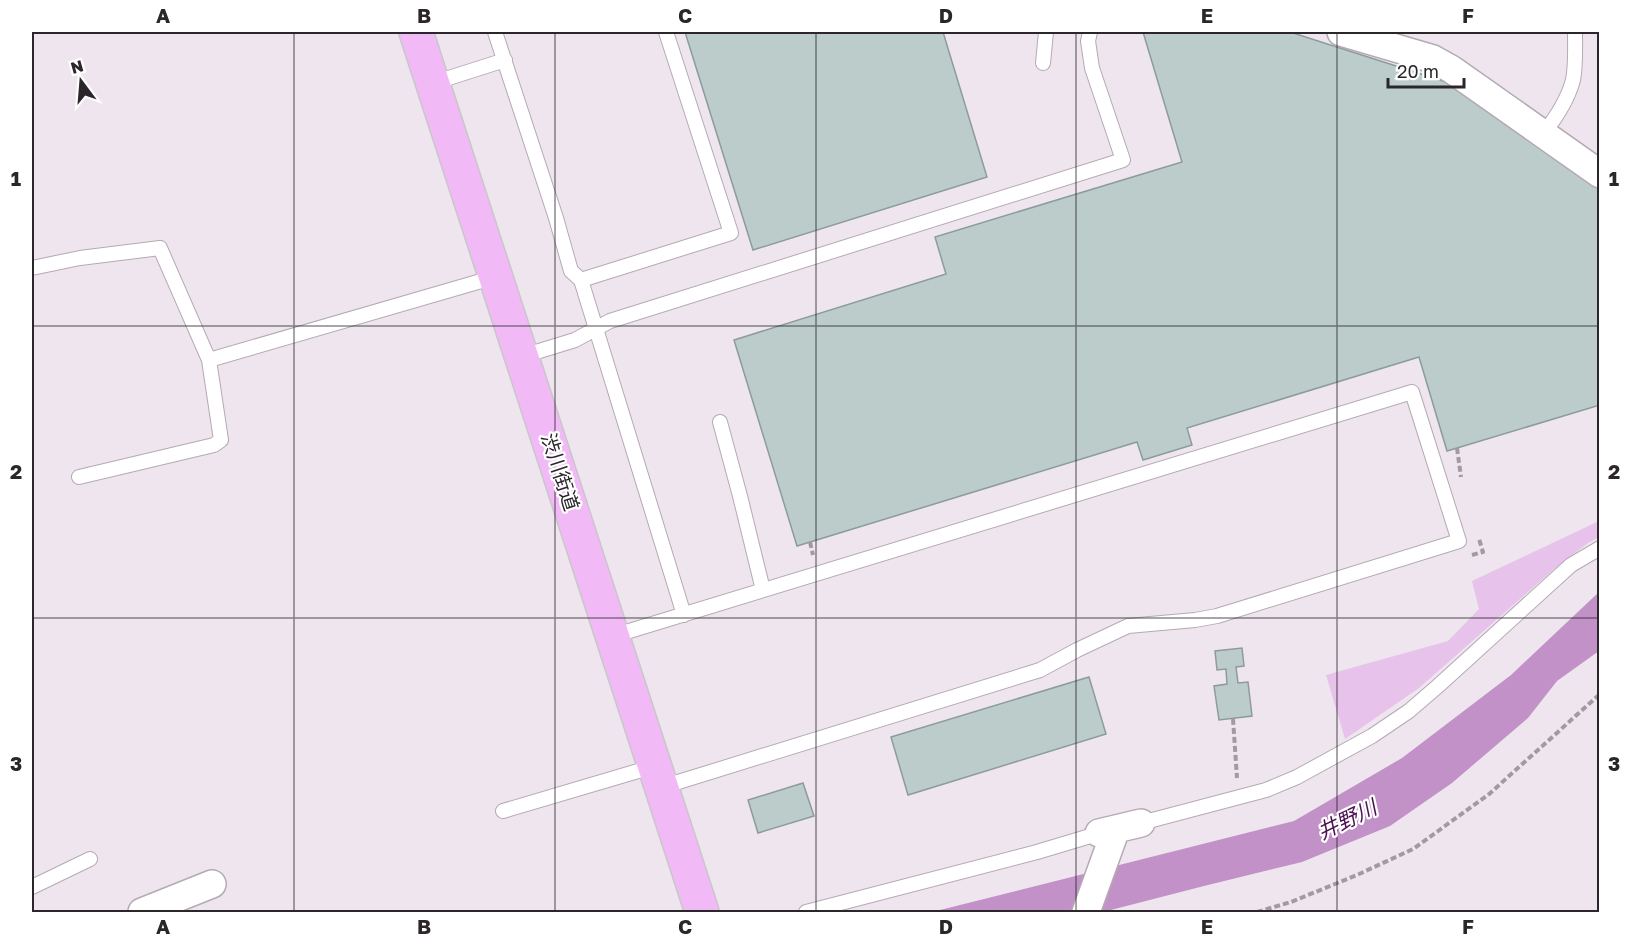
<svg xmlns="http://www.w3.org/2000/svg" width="1631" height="944" font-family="'Golos Text','Noto Sans JP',sans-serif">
  <rect width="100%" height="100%" fill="#efe5ef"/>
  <path fill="#e7c2ea" d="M1599,521V537L1588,543L1554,569L1419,688L1345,739L1326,675L1448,641L1479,609L1472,581Z"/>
  <path fill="#c291c7" d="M1599,592V651L1557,681L1528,718L1452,783L1390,826L1302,862L1204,886L1103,912H932L1294,821L1402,758L1511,675Z"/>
  <path fill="#bbccca" stroke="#8c9c9a" stroke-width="1.5" d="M685,32H943L987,177L753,250Z
    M1143,32H1290L1446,82L1600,189V405L1447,451L1419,357L1187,428L1192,445L1143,460L1137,442L797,546L734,340L946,274L935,237L1182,162Z
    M1242,648L1244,666L1236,667L1238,683L1248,682L1252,716L1219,720L1214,686L1227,684L1226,669L1217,670L1215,651Z
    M1089,677L1106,734L908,795L891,737Z
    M803,783L814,816L758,833L748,800Z"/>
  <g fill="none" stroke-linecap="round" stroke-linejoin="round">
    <defs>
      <path id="lane" d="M495,32L556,218L571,271L581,280L684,615
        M1043,63L1046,32
        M433,83L505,60
        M1543,134C1555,119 1568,99 1573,80C1576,64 1575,47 1575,32
        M32,268L80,258L160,248L209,360L221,440L214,445L79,477
        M581,280L731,233L666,32
        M523,356L575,340L610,321L1123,160L1092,68L1088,41L1090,32
        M209,360L495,277
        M720,422L740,496L763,590
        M613,636L1412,392L1459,541L1217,616L1195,620L1128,626L1077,650L1040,670L662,787
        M503,811L655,766
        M1141,823L1266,790L1297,777L1372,736L1409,711L1438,686L1571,565L1600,548
        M32,887L90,859
        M806,912L1037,852L1097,834"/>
      <path id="street" d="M1341,32L1433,59L1451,69L1600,174
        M1099,833L1141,823
        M142,912L212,884
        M1086,912L1116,829"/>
      <path id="primary" d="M416,32L702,912"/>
    </defs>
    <use href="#lane" stroke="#b4aab4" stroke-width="16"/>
    <use href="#street" stroke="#b4aab4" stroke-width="30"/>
    <use href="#primary" stroke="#c8c7c8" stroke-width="36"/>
    <path stroke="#a29aa2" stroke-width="4" stroke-dasharray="6 3" stroke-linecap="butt" d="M1457,448L1461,477
      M810,542L813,555
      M1472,555L1483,552L1479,539
      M1233,719L1237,778
      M1257,912L1291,902L1357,875L1413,849L1488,795L1600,694"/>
    <use href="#lane" stroke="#fff" stroke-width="14"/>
    <use href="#street" stroke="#fff" stroke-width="27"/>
    <use href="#primary" stroke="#f2b9f7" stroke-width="33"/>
  </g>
  <path fill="none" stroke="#2a262a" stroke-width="1.5" stroke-opacity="0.55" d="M294,32V912M555,32V912M816,32V912M1076,32V912M1337,32V912M32,326H1600M32,618H1600"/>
  <g text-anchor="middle" stroke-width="4.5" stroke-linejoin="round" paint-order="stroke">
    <g font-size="20" fill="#2a262a" stroke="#fff">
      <text transform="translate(560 472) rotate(72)" y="7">渋川街道</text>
    </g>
    <g font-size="21" font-style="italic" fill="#4c0f52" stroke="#fff">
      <text transform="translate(1347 820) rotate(-26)" y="7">井野川</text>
    </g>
  </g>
  <rect width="1631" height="944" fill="none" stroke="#ffffff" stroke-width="66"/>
  <g transform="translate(81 81) rotate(344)" stroke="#ffffff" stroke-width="4.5" paint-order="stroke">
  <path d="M0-4.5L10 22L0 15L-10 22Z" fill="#2a262a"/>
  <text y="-9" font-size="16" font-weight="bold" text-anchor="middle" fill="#2a262a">N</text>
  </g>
  <path d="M1388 78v9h76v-9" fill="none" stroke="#2a262a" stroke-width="3"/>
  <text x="1397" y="78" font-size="18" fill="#2a262a" stroke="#ffffff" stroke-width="4.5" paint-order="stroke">20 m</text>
  <rect x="33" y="33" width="1565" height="878" fill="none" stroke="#2a262a" stroke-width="2"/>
  <g font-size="20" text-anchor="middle" font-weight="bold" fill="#2a262a">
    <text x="163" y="23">A</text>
    <text x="424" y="23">B</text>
    <text x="685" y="23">C</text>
    <text x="946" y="23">D</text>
    <text x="1207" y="23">E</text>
    <text x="1468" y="23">F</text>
    <text x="16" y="186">1</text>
    <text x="1614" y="186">1</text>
    <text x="16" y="479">2</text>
    <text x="1614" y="479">2</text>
    <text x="16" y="771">3</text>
    <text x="1614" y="771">3</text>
    <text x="163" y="934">A</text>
    <text x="424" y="934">B</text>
    <text x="685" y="934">C</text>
    <text x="946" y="934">D</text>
    <text x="1207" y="934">E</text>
    <text x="1468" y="934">F</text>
  </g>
</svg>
